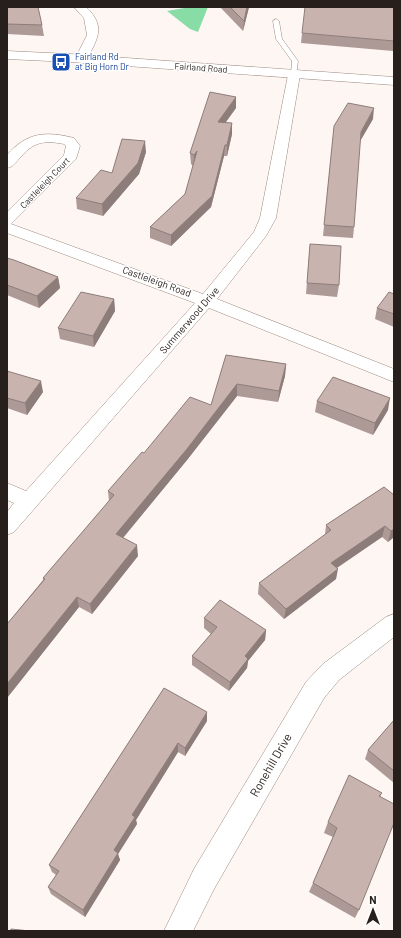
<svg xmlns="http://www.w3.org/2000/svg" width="401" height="938" font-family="Barlow,sans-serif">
  <rect width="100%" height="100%" fill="#fef6f2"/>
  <path fill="#88dca6" d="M190,7H208L198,32L190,29L167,11Z"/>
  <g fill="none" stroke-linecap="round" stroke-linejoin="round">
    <defs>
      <path id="service" d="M276,19L279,21L282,39L298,61L296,76L291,75L292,61L276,39L273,21Z"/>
      <path id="minor" d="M74,7H86C106,26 98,38 87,59L85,62H77L75,59L87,35L84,18Z
        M294,71L298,72L300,75L276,218L266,236L217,299L394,369V382L209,308L14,532L7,535V512L14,503L7,500V483L26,491L195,303L7,233V212L64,155L66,146L64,144C43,140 33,142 19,159C15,163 13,167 7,168V155C27,132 46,131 74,138L80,146L76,159L11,224L203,294L254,232L260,218L288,75L290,72Z
        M394,614V637L339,680L324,698L214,889L193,931H164L194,869L306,682L323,664L386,617Z"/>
      <path id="secondary" d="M7,51L70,54L394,77V85L70,62L7,59Z"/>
    </defs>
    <use href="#service" stroke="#9c8880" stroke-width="1"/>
    <use href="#minor" stroke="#9c8880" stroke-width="1"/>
    <use href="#secondary" stroke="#9c8880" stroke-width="1"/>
    <use href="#service" fill="#fff" fill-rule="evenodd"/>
    <use href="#minor" fill="#fff" fill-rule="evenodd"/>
    <use href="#secondary" fill="#fff" fill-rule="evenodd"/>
  </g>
  <path fill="#ad9a96" d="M7,7L42,25L44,36L7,34Z
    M220,7H249L243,31Z
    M302,33L394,41V45L393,51L301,43Z
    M236,97V108L225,123H232V134L227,156H224L211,207L171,246L150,238V227L185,194L193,166L191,164L190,153Z
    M373,119L360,141L354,227L353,238L323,236L333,137Z
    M146,152L139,174L103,216L77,209L76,198Z
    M310,244L339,285L337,297L306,294Z
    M7,258L58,277L60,288L39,308L7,295Z
    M394,294V327L375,319L377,308Z
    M114,299L115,311L94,347L60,339L58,328Z
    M226,355L286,364L285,376L278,402L237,396L187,460L123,538L138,556L92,614L79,607L7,698V624L43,580V578L109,501L108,491L144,453L211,405Z
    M7,371L43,392L27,415L7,408Z
    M317,401L388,410L373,435L315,412Z
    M384,487L394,537L388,542L382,537L337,568L336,579L284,619L258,594L259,583L325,535L326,525Z
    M204,618L266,630L265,640L248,661L247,668L229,691L192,665V656L211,634L204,628Z
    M164,688L207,721L185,756L178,752L136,820L137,824L118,854L120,860L85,917L51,894L48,887L56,875L52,872L49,865Z
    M394,720V783L365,759L368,750Z
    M382,793L380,797L359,910L355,918L309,892L313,883L333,837L324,833L328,822Z"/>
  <path fill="#8d7d7a" d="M247,7H249L243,31L244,21Z
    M236,97V108L218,133V122Z
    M374,108L373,119L359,143L361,132Z
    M232,123V134L227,156V145Z
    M145,141L146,152L139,174L103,216L102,204Z
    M225,145L224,156L211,207L171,246V235Z
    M197,151L194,166V155Z
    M58,277L60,288L39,308L37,296Z
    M114,299L115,311L94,347L93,336Z
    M286,364L285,376L278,402L279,391Z
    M41,381L43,392L27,415L25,403Z
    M237,384V396L187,460L117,545L116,534Z
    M390,398L388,410L373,435L375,423Z
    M385,526L382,537L329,573L331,563Z
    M394,529V537L388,542L391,531Z
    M137,545L138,556L92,614L90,604Z
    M338,569L336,579L284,619L286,609Z
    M77,597L79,607L7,698V684Z
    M266,630L265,640L248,661L247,668L229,691L230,682L245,656Z
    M207,712V721L185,756V748Z
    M178,743V752L136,820L137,824L118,854L120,860L85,917L83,910L132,815Z"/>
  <path fill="#c9b3ae" stroke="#8d7d7a" d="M7,7H38L42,25L7,24Z
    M230,7H247L244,21Z
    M305,7H394V41L302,33Z
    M210,92L236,97L218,122L232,123L227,145H225L212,196L171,235L150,227L185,194L197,151L194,155L190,153Z
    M348,103L374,108L361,132L354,227L324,225L334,126Z
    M122,139L145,141L138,163L102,204L76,198L101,170L112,173Z
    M310,244L341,246L339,285L307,283Z
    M7,258L14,260L58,277L37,296L7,285Z
    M81,292L114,299L93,336L58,328Z
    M389,292L394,294V314L377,308Z
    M226,355L286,364L279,391L237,384L187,449L116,534L137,545L90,604L77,597L7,684V624L45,579L43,578L114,495L108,491L142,452L144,453L190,397L211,405Z
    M7,371L41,381L25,403L7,398Z
    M333,377L390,398L375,423L317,401Z
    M384,487L394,495V529L391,531L385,526L331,563L338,569L286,609L259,583L331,530L326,525Z
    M220,600L266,630L245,656L248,659L230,682L192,656L217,627L204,618Z
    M164,688L207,712L185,748L178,743L132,815L135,817L114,850L118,853L83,910L48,887L59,871L49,865Z
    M394,720V771L368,750Z
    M349,775L382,793L379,796L394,804V823L359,910L313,883L337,828L328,822Z
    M11,929L30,931H10Z"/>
  <defs>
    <symbol id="bus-square" viewBox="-11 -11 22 22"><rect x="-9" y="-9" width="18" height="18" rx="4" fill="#1a4fb4" stroke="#fff"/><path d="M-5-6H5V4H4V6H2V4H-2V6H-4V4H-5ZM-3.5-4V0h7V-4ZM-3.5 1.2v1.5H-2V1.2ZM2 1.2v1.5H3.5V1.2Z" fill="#fff"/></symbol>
  </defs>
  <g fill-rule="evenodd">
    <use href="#bus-square" x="50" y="51" width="22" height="22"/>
  </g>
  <g text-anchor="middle" stroke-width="3" stroke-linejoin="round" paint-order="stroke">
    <g font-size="9" fill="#164399" stroke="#fff" text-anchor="start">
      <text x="75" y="60">Fairland Rd<tspan x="75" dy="10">at Big Horn Dr</tspan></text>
    </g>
    <g font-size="9" fill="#271f1c" stroke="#fff">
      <text transform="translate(201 68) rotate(4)" y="3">Fairland Road</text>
      <text transform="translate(45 183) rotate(-46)" y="3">Castleleigh Court</text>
    </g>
    <g font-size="10" fill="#271f1c" stroke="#fff">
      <text transform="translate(157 281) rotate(20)" y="4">Castleleigh Road</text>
      <text transform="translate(189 320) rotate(-49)" y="4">Summerwood Drive</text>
    </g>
    <g font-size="12" fill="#271f1c" stroke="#fff">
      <text transform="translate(271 765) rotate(-60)" y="4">Ronehill Drive</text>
    </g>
  </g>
  <rect width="401" height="938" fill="none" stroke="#271f1c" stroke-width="16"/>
  <g transform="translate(373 910)" stroke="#ffffff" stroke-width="3" paint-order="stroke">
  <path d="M0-3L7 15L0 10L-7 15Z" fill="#271f1c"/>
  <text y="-6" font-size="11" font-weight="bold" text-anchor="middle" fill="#271f1c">N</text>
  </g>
</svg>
